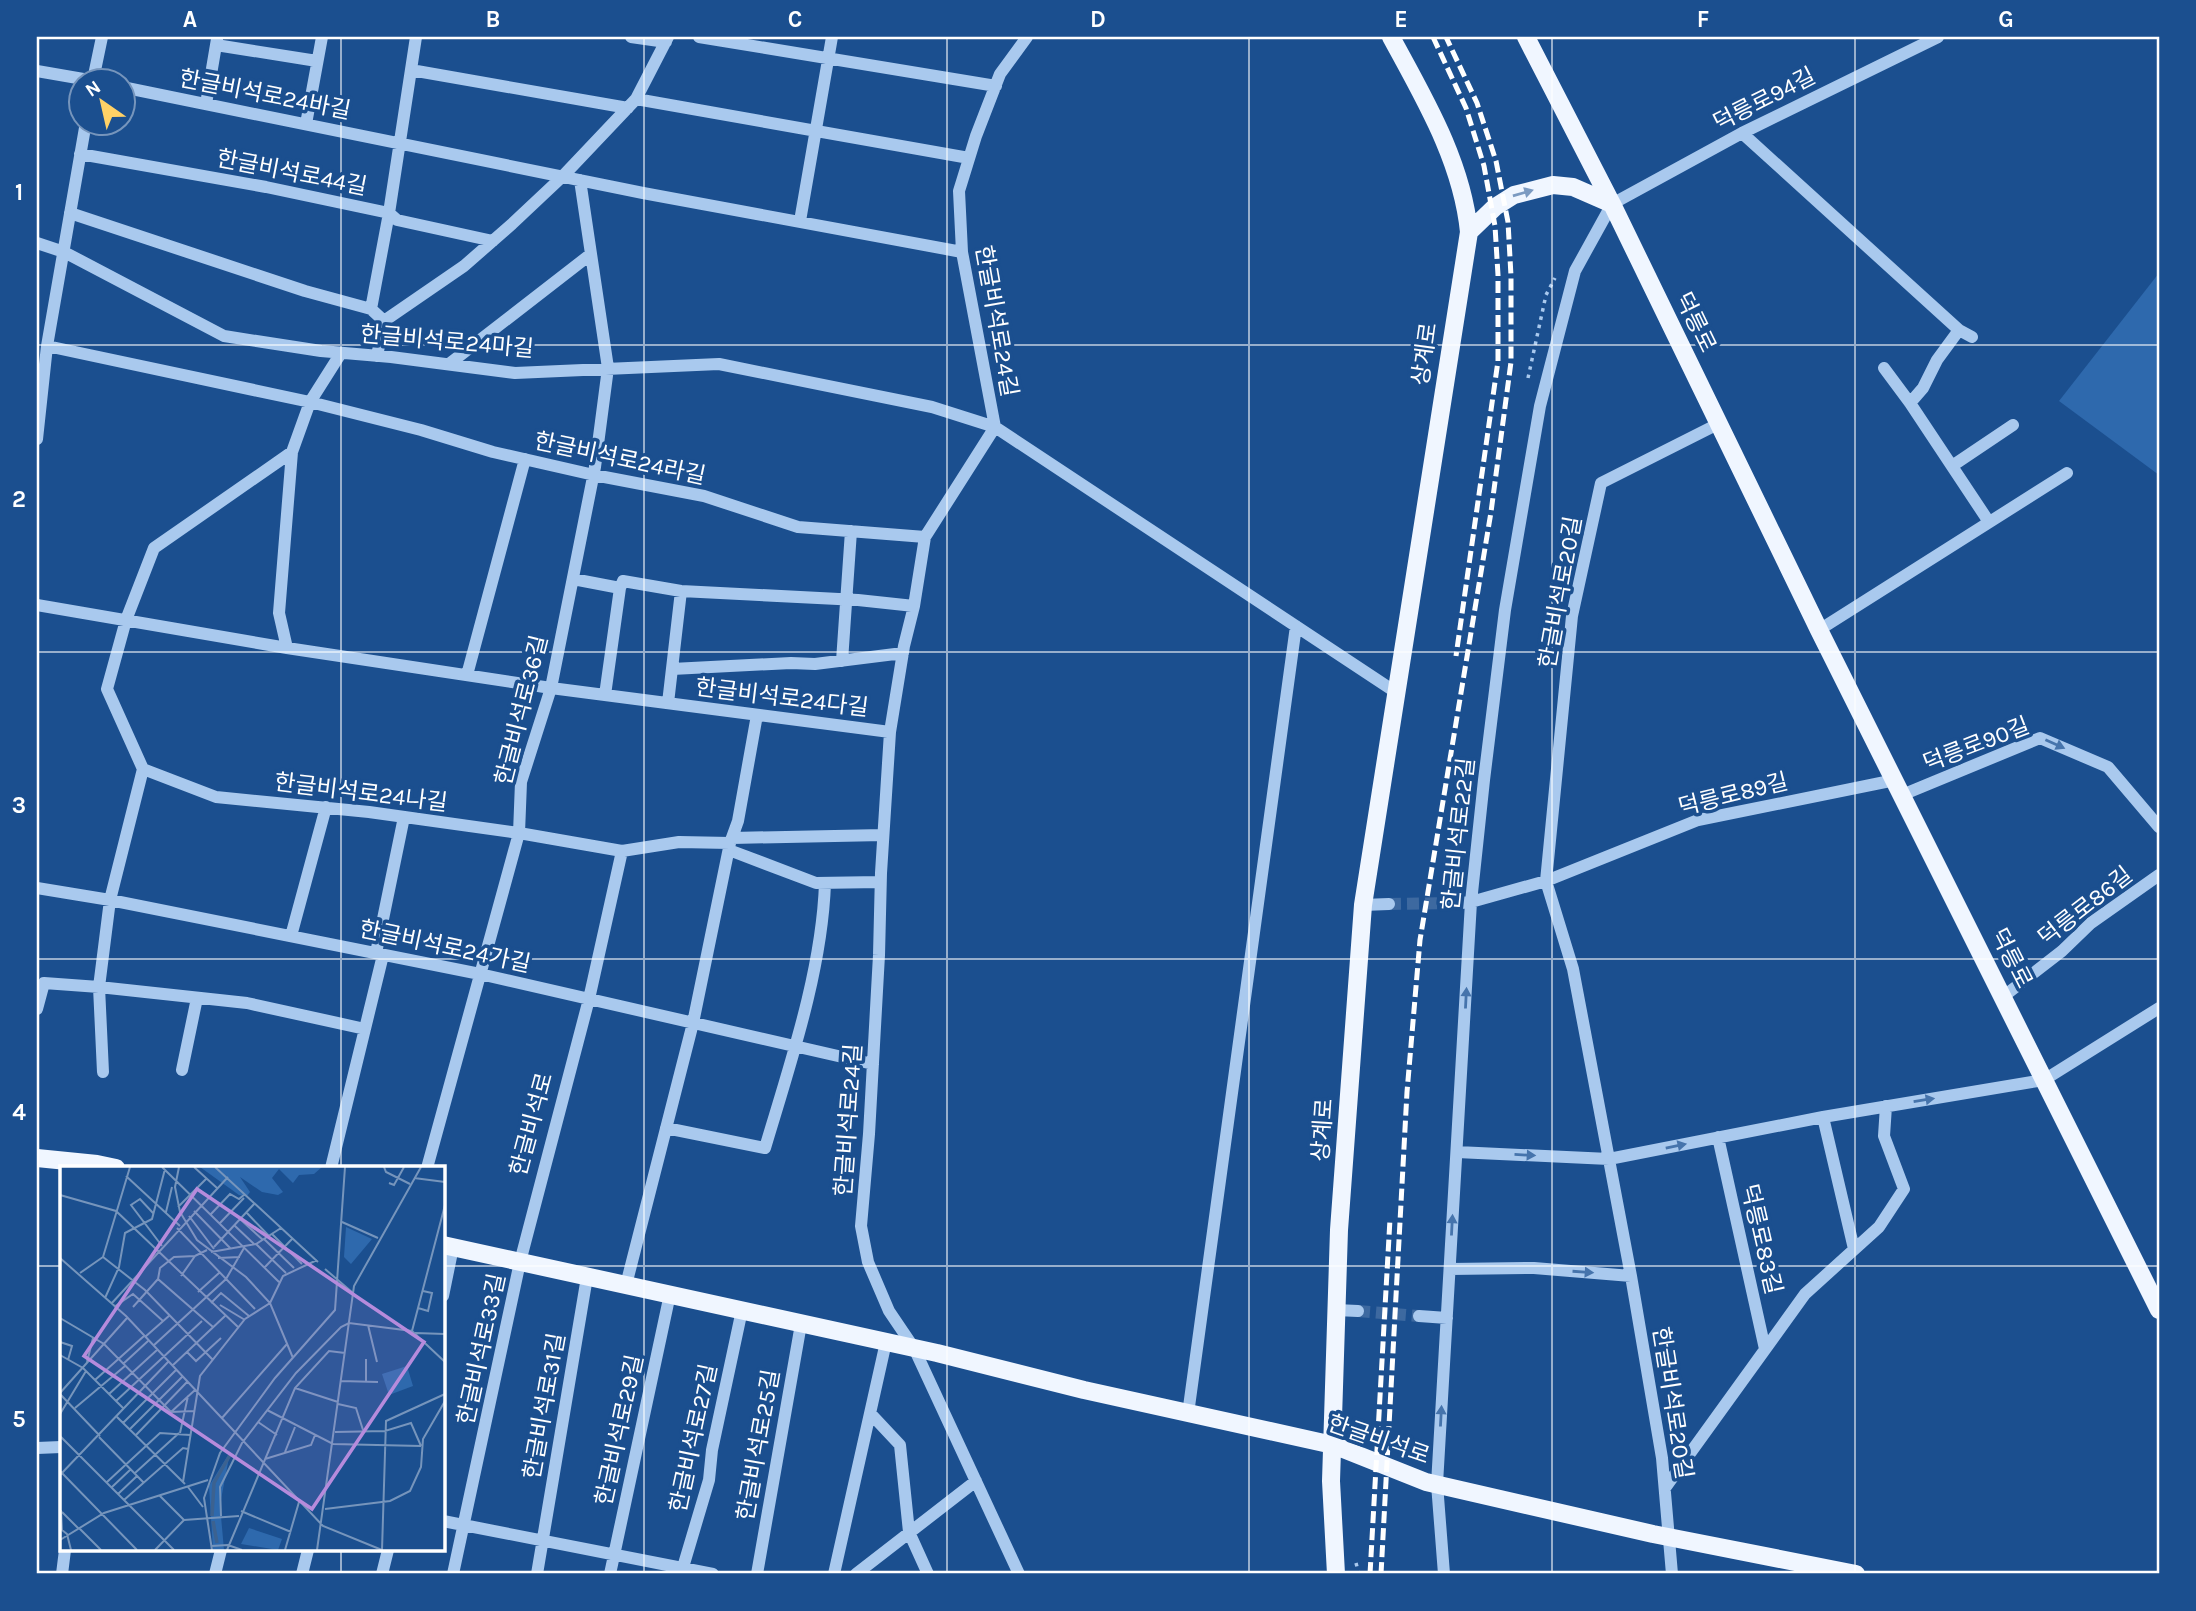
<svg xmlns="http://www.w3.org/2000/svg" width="2196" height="1611" font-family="Karla,'Noto Sans KR',sans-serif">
  <rect width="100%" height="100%" fill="#1b4f8f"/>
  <path fill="#2e69ad" d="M2159,273V475L2059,401Z"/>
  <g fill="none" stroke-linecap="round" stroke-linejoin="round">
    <path stroke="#3d69a0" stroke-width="12" stroke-dasharray="12 6" stroke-linecap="butt" d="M1389,904L1454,903
      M1358,1311L1419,1316"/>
    <path stroke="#a9c9ee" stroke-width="3.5" stroke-dasharray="3.5 5" stroke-linecap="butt" d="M1528,378L1546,295L1555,278
      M1356,1563L1359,1574"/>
    <path stroke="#a9c9ee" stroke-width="12" d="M631,37L666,42
      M699,37L996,86
      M216,45L317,61
      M411,70L628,108
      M37,71L89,80
      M93,80L102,37
      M122,87L643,193L962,252
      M636,99L969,158
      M206,104L217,39
      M306,124L322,37
      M1742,133L1959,330L1972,337
      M80,154L266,187L389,213L397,220L493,241
      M70,213L305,291L371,309L384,321
      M800,221L832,37
      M37,243L64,252L224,336L321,351L391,357L515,373L719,364L932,407L995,427L1397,693
      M371,309L389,213L416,37
      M47,346L310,402L421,430L493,452L594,475L704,496L798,527L925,537
      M341,353L310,402L292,452L154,548L126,620L107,689L143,769L216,797L369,812L519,833L622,851L679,842L730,843
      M377,356L384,321L464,266L512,224L563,176L636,99L668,37
      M449,364L591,254
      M1884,368L1910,403L1989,522
      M1910,403L1923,388L1937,360L1959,330
      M37,439L47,346L86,122
      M1952,466L2013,425
      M573,579L620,588
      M37,605L287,648L551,688L890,732
      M1819,630L2067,473
      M287,648L279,613L292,452
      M842,661L851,531
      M672,669L791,663L815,664L903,653
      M467,675L525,459
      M605,695L620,588L623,581L681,591L858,600L914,606
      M668,703L681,591
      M1902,795L2040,738L2108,767L2159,827
      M732,838L883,835
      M729,850L816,883L880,882
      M37,888L110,900L480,974L873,1064
      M1454,903L1471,902L1546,881L1698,820L1895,780
      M1363,905L1389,904
      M291,936L326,807
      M376,953L404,817
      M2004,996L2062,951L2091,923L2159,875
      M37,1009L44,983L99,987L247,1003L365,1029
      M182,1070L197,998
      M103,1072L99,987L110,900L143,769
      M1823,1117L1854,1249
      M666,1128L765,1148C790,1064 822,971 825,883
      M1718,1137L1765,1349
      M1457,1152L1609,1159L1823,1117L2044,1080L2159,1008
      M331,1168L383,955
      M427,1168L519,833L521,782L551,688L595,467L608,368L580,180
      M1450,1269L1534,1268L1631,1276
      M626,1285L693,1023L730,843L738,821L757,715
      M443,1296L453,1247
      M1336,1310L1358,1311
      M1419,1316L1447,1318
      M870,1413L900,1445L909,1532L928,1574
      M1188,1414L1296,626
      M37,1448L61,1447
      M1665,1488L1805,1294L1879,1227L1904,1189L1884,1136L1886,1106
      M443,1521L713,1574
      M62,1574L65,1550
      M215,1574L221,1550
      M302,1574L308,1550
      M382,1574L388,1550
      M453,1574L520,1262L589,999L622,851
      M537,1574L587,1277
      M610,1574L670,1294
      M681,1574L709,1480L712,1450L742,1310
      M757,1574L801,1324
      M834,1574L886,1342
      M856,1574L976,1481
      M1019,1574L914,1348L889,1311L868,1262L861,1226L869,1134L879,955L881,873L890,732L904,646L914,606L925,537L995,427L962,252L959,191L976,136L1000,74L1027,37
      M1444,1574L1437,1484L1471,902L1484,780L1505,610L1540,406L1575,271L1612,204L1742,133L1938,37
      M1672,1574L1662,1458L1631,1276L1573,969L1546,881L1572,616L1601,483L1718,424"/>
    <path stroke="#f0f6ff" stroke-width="18" d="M1526,37L1612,204L1819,630L2159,1310
      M1469,232L1495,207L1514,195L1553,185L1573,187L1612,204
      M37,1158L97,1164L116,1168
      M443,1245L937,1353L1084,1390L1333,1445L1426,1482L1653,1534L1856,1574
      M1336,1574L1331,1481L1339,1230L1363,905L1469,232C1462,161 1424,98 1391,37"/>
    <path stroke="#fff" stroke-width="5" stroke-dasharray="12 5" stroke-linecap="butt" d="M1433,37L1466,108L1484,166L1495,226L1498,275V361L1456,656
      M1370,1574L1390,1219
      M1381,1574L1407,1092L1420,940L1491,512L1511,362V276L1508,222L1496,161L1477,103L1446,37"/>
  </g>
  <defs><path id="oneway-solid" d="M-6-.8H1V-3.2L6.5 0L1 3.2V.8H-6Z" transform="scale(1.75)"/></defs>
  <use fill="#7b9ac1" href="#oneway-solid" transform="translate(1523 193) rotate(-16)"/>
  <g fill="#4674ac">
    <use href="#oneway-solid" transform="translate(2055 744) rotate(24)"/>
    <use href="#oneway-solid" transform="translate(1466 998) rotate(-87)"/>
    <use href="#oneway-solid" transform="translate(1924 1100) rotate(-9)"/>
    <use href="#oneway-solid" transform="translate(1676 1146) rotate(-12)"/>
    <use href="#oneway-solid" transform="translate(1525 1155) rotate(3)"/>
    <use href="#oneway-solid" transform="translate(1452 1225) rotate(-87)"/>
    <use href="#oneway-solid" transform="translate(1583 1272) rotate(4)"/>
    <use href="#oneway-solid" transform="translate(1441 1416) rotate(-87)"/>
  </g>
  <path fill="none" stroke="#fff" stroke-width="2" stroke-opacity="0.55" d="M341,37V1168M644,37V1574M947,37V1574M1249,37V1574M1552,37V1574M1855,37V1574M37,345H2159M37,652H2159M37,959H2159M37,1266H61M443,1266H2159M341,1550V1574"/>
  <g text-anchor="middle" stroke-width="7" stroke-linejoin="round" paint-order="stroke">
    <g font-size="23" fill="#fff" stroke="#1b4f8f">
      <text transform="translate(265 94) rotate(11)" y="8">한글비석로24바길</text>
      <text transform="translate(1764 99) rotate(-27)" y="8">덕릉로94길</text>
      <text transform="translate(292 172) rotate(11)" y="8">한글비석로44길</text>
      <text transform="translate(997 321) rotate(80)" y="8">한글비석로24길</text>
      <text transform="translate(1696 322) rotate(64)" y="8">덕릉로</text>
      <text transform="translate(447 341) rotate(5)" y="8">한글비석로24마길</text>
      <text transform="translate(1424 354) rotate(-82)" y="8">상계로</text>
      <text transform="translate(620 458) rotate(12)" y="8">한글비석로24라길</text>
      <text transform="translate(1560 592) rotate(-80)" y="8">한글비석로20길</text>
      <text transform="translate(782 697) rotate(7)" y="8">한글비석로24다길</text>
      <text transform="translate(521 710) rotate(-76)" y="8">한글비석로36길</text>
      <text transform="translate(1976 744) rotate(-21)" y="8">덕릉로90길</text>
      <text transform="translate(361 792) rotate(7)" y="8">한글비석로24나길</text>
      <text transform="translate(1733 794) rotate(-14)" y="8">덕릉로89길</text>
      <text transform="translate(1458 834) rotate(-84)" y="8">한글비석로22길</text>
      <text transform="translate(2085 906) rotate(-38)" y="8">덕릉로86길</text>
      <text transform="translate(445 946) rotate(12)" y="8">한글비석로24가길</text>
      <text transform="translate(2012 958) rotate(63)" y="8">덕릉로</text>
      <text transform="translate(848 1120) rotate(-86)" y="8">한글비석로24길</text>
      <text transform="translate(531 1124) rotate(-75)" y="8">한글비석로</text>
      <text transform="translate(1322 1130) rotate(-86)" y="8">상계로</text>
      <text transform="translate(1762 1239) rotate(77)" y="8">덕릉로83길</text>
      <text transform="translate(481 1349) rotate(-78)" y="8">한글비석로33길</text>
      <text transform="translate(1673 1403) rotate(81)" y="8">한글비석로20길</text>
      <text transform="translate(544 1406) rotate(-80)" y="8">한글비석로31길</text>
      <text transform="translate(619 1430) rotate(-78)" y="8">한글비석로29길</text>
      <text transform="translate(693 1438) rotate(-78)" y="8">한글비석로27길</text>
      <text transform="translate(1379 1439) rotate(19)" y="8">한글비석로</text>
      <text transform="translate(758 1445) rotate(-80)" y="8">한글비석로25길</text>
    </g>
  </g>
  <g transform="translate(60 1166)">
    <rect width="385" height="385" fill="#1b4f8f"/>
    <path d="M140,1H262L254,8L239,9L233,17L219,3L212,12L223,26L218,29L202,26L180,11L190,26L187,30L179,29ZM286,61L312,73L291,98L284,91ZM347,200L353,220L329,229L322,208ZM170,286L160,339L164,384H153L149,320ZM189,362L222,373L218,384L181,378Z" fill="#2e69ad"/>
    <path fill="none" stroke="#3c6290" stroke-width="3.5" d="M152,350L154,317L170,289M153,355L157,377"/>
    <path fill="none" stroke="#7695bc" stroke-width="2" d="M102,1L219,116M119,1L115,21L120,46L137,74L186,111L210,137L233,192M134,1L157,22M155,1L258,96M324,1L326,6L350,18M66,10L120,60M354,12L385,16M329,17L334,19L344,1M0,29L56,45L178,161M118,41L147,12M134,45L171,83M106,46L112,21M186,46L209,70M93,47L80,33L71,39L102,80M151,48L170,28L179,33L185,28M129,50L154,83M180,53L203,74M282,56L318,72M160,57L184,32M174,59L194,78M117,62L195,143M212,68L242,98M204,73L234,102M196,78L226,107M154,81L195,37M147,84L135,90L114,91L100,102L98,113L153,161M151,86L196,78L221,62M43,91L85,124L153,194M0,92L66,150L263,360L322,384M158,92L180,91M204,102L233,72M265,103L293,127M20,107L43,91L70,1M121,110L135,90M138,126L159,107M45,132L59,101L65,67L92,53L105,3M151,137L161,127L189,150M51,138L168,11M160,139L185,154M54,141L73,128L103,155M73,141L98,113M358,142L368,145L372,127L363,125M0,152L44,178L111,246L134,245M308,159L317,196M352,165L385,39M355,167L385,168M85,171L110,149M0,176L12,180L8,194M93,180L166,113L184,82M127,186L136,195L161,172M0,189L23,202L64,243M306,193V216M27,196L33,172M63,198L88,175M112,200L165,150M35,214L84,170M281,215L318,216M235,222L278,236M0,227L67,152M0,228L40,270M49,228L97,184M56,235L142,155M278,238L296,242L303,264M15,242L65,200M207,244L273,278L361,280M111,246L135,224M0,248L26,205M57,251L125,318M162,252L227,178M198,256L217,269M63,257L116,204M70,263L122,211M275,266L325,265L351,257L361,280M120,267L128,230M76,269L127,216M0,270L114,384M39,271L84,317M225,286L235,261M205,293L251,279L255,269M0,305L77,384M75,307L119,267M0,309L108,196M47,316L100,267L130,269M123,316L140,210L185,153L210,137L223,110L257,94M52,321L71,303M128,321L143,341M58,328L77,310M100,330L124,354M64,334L123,282L128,283M265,343L330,335L350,325L361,301L363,273L385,235M1,344L2,364L7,368L11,384M181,345L231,366M2,346L18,362M161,350L160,321L182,277L236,207L281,161L289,157L352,165L385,196M124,354L179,350M19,362L41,384M0,374L44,347L148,314M151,380L168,379L182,384M95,384L124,354M152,384L144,332L160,287L215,212L275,144L285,1M167,384L235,222L269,185L285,187M225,384L239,336M257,384L294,120L361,1M322,384L326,255L385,228"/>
    <path fill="#b68bdc" fill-opacity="0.15" stroke="#b68bdc" stroke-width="3.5" d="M137,23L364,176L252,343L24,190Z"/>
    <rect width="385" height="385" fill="none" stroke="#fff" stroke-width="3.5"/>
  </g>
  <rect width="2196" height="1611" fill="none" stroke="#1b4f8f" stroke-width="77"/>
  <g transform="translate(102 102) rotate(326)"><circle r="33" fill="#1b4f8f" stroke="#7695bc" stroke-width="2"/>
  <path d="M0-5L12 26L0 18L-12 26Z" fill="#ffd166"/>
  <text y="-10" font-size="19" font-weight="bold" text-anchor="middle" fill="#ffffff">N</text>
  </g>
  <rect x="38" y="38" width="2120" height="1534" fill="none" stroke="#fff" stroke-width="2.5"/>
  <g font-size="23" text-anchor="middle" font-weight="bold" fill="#fff">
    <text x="190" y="27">A</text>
    <text x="493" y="27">B</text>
    <text x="795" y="27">C</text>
    <text x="1098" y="27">D</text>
    <text x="1401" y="27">E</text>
    <text x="1703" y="27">F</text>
    <text x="2006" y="27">G</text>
    <text x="19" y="200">1</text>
    <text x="19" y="507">2</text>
    <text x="19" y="813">3</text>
    <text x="19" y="1120">4</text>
    <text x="19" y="1427">5</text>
  </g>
</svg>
